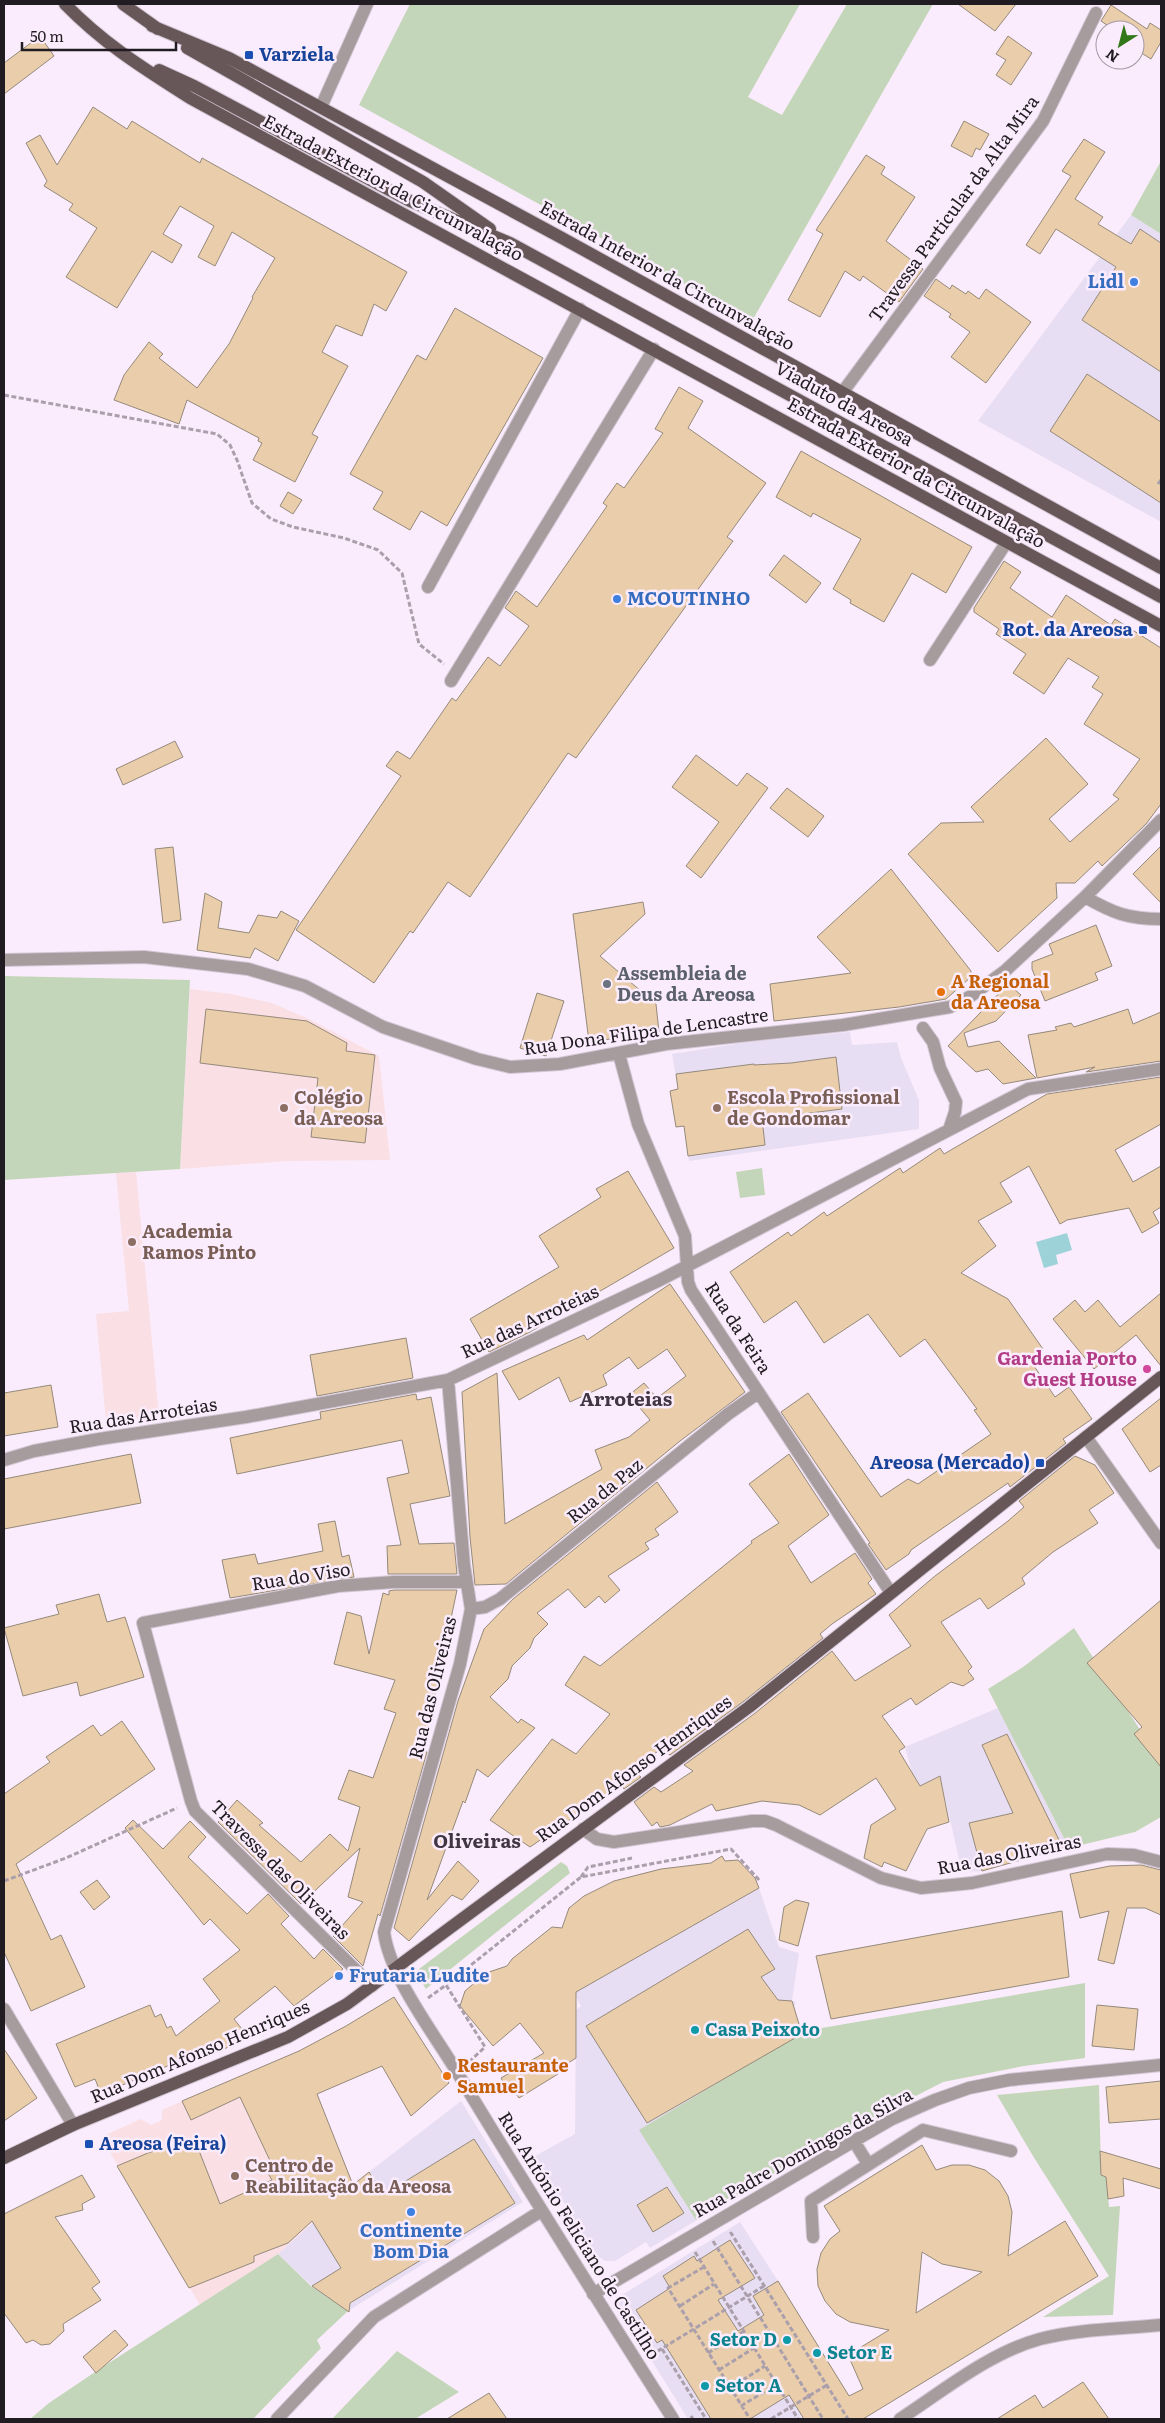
<svg xmlns="http://www.w3.org/2000/svg" width="1165" height="2423" font-family="Literata,serif">
  <rect width="100%" height="100%" fill="#faecfc"/>
  <path fill="#e8def3" d="M1131,215L1161,234V522L978,421Z
    M850,1032L852,1045L897,1042L901,1058L919,1100V1129L689,1161L684,1126L676,1127L670,1091L678,1089L672,1054L748,1042Z
    M998,1708L1069,1848L982,1871L962,1872L940,1776L920,1786L912,1773L905,1747Z
    M759,1888L779,1947L799,1953L792,2001L796,2002L794,2008L801,2033L804,2031L842,2134L650,2248L646,2242L615,2261H605L596,2255L535,2156L575,2134L576,2010L581,2006L574,1993Z
    M461,2101L523,2202L348,2311L324,2297L278,2254L369,2172Z
    M740,2222L778,2281L864,2419H688L619,2308L617,2301L622,2295Z"/>
  <path fill="#fadfe4" d="M190,989L231,994L272,1003L311,1020L379,1056L390,1160L287,1161L180,1169Z
    M136,1172L159,1416L106,1421L96,1314L129,1311L116,1173Z
    M299,2051L352,2186L278,2254L200,2305L101,2137L141,2119L151,2125L156,2123L162,2120V2110Z"/>
  <path fill="#c4d6b9" d="M410,4H800L748,97L782,115L847,4H933L752,321L359,105Z
    M1161,161V234L1131,215Z
    M4,976L190,980L180,1169L4,1180Z
    M762,1168L765,1195L740,1198L736,1172Z
    M1074,1628L1161,1762V1817L1135,1832L1069,1848L988,1689L1023,1667Z
    M561,1862L567,1866L570,1873L426,1989L418,1977L419,1969Z
    M1085,1983V2058L1024,2066L943,2082L842,2134L696,2220L639,2130L804,2031Z
    M1099,2085L1101,2175L1106,2177L1109,2207L1120,2206L1113,2315L1043,2317L1109,2276L1033,2156L997,2095Z
    M278,2254L311,2286L348,2311L317,2340L321,2348L253,2419H30L49,2403L98,2370Z
    M397,2351L459,2392L415,2419H332Z"/>
  <path fill="#9ed2d9" d="M1067,1233L1072,1250L1056,1255L1058,1264L1044,1268L1036,1242Z"/>
  <path fill="#eaceac" stroke="#95897a" fill-rule="evenodd" d="M958,4H1016L995,31Z
    M1111,5L1147,29L1150,23L1161,30V42L1151,59L1135,49V30H1114L1101,21Z
    M40,36L54,56L4,94V63Z
    M1008,36L1032,53L1011,85L996,75L1006,60L996,54Z
    M93,107L127,129L132,121L200,163L202,158L407,272L386,311L374,304L362,336L336,325L322,352L348,366L312,434L318,437L295,482L253,460L262,443L258,441L259,438L187,400L179,424L114,400L124,375L149,342L163,354L159,358L197,388L229,344L253,298L252,297L275,258L232,232L215,266L198,257L214,226L180,206L163,234L182,245L172,263L152,251L117,308L66,277L97,228L69,210L73,204L44,186L47,181L26,143L40,135L57,165Z
    M964,121L989,134L980,150L976,148L972,157L951,146Z
    M1084,139L1105,152L1075,199L1103,217L1098,224L1131,244L1140,229L1161,243V372L1082,320L1116,267L1056,229L1040,254L1026,245L1071,176L1062,171Z
    M866,155L885,167L881,174L915,197L886,241L923,269L899,302L863,276L860,281L845,271L820,317L788,300L823,234L816,230Z
    M936,279L950,289L952,285L966,294L968,291L979,299L986,289L1031,322L986,383L951,357L970,332L949,317L951,314L924,296Z
    M455,308L543,358L447,526L421,511L410,530L373,509L383,492L350,474L417,355L426,360Z
    M1087,374L1161,422V503L1050,431Z
    M679,387L703,401L688,428L766,483L727,537L733,541L576,758L568,753L470,897L448,882L413,933L410,931L374,983L296,930L401,776L386,766L397,751L410,759L452,698L456,701L488,657L500,666L529,626L505,608L516,591L537,607L607,506L603,503L617,483L624,488L663,433L655,429Z
    M801,451L972,547L946,593L912,573L884,622L850,603L851,600L833,589L861,539L813,513L811,517L776,497Z
    M288,492L302,500L293,514L280,506Z
    M784,555L821,583L806,603L769,575Z
    M1004,561L1021,572L1010,588L1052,617L1066,595L1111,625L1115,619L1161,648V804L1146,824L1102,866L1098,861L1075,883H1056L1057,898L998,952L908,854L941,823L984,822L971,807L1046,738L1088,784L1049,819L1070,842L1119,799L1113,795L1140,759L1084,724L1103,694L1092,687L1099,677L1068,658L1044,694L1013,673L1026,654L996,634L999,629L974,612V608Z
    M175,741L183,757L123,785L116,769Z
    M696,755L737,786L747,773L768,788L701,878L686,866L719,822L672,787Z
    M787,788L824,816L808,837L770,808Z
    M1161,846V903L1133,874Z
    M173,847L181,920L163,923L155,849Z
    M891,869L971,971V977L946,999L899,1007L774,1021L770,984L851,973L817,937Z
    M205,893L222,902L218,928L249,933L258,915L277,918L281,911L299,921L278,961L255,948L250,958L197,950Z
    M643,902L645,914L600,956L656,1004L659,1032L589,1042L573,914Z
    M1096,925L1112,966L1095,973L1098,980L1045,1001L1032,969V962L1053,954L1049,944Z
    M1008,984L1021,995L996,1021L964,1033L968,1047L999,1041L1036,1078L1003,1084L988,1069L976,1072L948,1046Z
    M537,993L564,1001L546,1056L520,1048Z
    M206,1009L307,1021L347,1043L346,1051L375,1055L365,1143L311,1137L318,1078L200,1063Z
    M1128,1009L1133,1024L1161,1012V1061L1086,1072L1095,1067L1037,1078L1028,1035L1057,1030L1055,1027L1071,1023L1074,1027Z
    M836,1057L842,1109L762,1119L765,1145L688,1156L684,1126L676,1127L670,1091L678,1089L676,1074L754,1064V1065L791,1063Z
    M1161,1077V1124L1115,1150L1133,1182L1161,1166V1207L1153,1212L1159,1223L1142,1233L1129,1208L1067,1220L1060,1224L1029,1166L1000,1183L1012,1202L978,1221L996,1246L961,1273L1008,1299L1043,1349L1030,1360L1055,1397L1069,1387L1092,1419L1063,1439L1066,1443L1010,1487L1008,1483L911,1550L909,1554L886,1570L868,1544L870,1543L781,1412L808,1393L881,1497L908,1479L918,1484L991,1434L974,1410L977,1409L925,1339L900,1357L868,1314L824,1343L796,1301L764,1323L730,1272L788,1232L791,1236L824,1212L827,1216L900,1168L903,1173L940,1148L944,1154L1047,1094Z
    M628,1171L674,1248L530,1332L489,1352L470,1319L559,1267L539,1236L601,1197L596,1189Z
    M670,1284L745,1392L680,1441L506,1584L475,1585L470,1537L462,1392L497,1373L505,1524L602,1469L595,1450L629,1437L650,1420L629,1395L644,1383L657,1398L686,1376L667,1349L638,1369L629,1357L603,1375L607,1385L570,1402L559,1377L519,1400L502,1371L584,1335L587,1340Z
    M1161,1293V1366L1136,1335L1094,1369L1053,1319L1075,1300L1085,1312L1098,1300L1120,1327Z
    M406,1338L413,1378L317,1396L310,1355Z
    M51,1385L58,1427L4,1436V1393Z
    M416,1394L417,1400L431,1397L450,1496L410,1504L419,1544L454,1543L457,1574H388L387,1546L401,1545L387,1478L409,1473L402,1440L237,1474L230,1438L321,1419L320,1412Z
    M1161,1398V1465L1150,1472L1122,1429Z
    M131,1454L141,1503L4,1529V1479Z
    M789,1454L829,1515L788,1546L811,1583L855,1553L872,1579L868,1583L876,1594L832,1624L820,1634L823,1638L744,1701L670,1755L661,1749L632,1770L641,1777L624,1789L621,1785L530,1847L490,1820L552,1739L576,1754L610,1714L565,1685L584,1656L600,1666L752,1543L751,1541L779,1523L749,1484Z
    M1075,1456L1095,1465L1114,1493L1089,1510L1098,1523L1053,1552L1022,1578L1025,1584L988,1609L980,1598L941,1622L972,1667L968,1671L974,1679L963,1686L951,1682L916,1705L911,1698L882,1716L905,1747L899,1751L920,1786L940,1776L949,1822L927,1829L906,1871L884,1862L882,1867L864,1858L871,1825L896,1809L876,1778L820,1815L799,1805L762,1801L716,1811L712,1804L670,1825L660,1827L657,1822L652,1826L634,1802L654,1787L661,1792L693,1771L684,1765L754,1714L832,1651L855,1681L911,1646L889,1615L935,1576L1008,1521L1024,1507L1019,1501Z
    M657,1482L678,1512L655,1529L659,1535L645,1543L649,1549L608,1576L620,1590L605,1603L599,1596L585,1608L568,1589L537,1613L548,1624L534,1638L530,1648L512,1666L508,1679L490,1697L518,1723L521,1719L535,1728L488,1777L477,1769L465,1803L463,1801L427,1900L458,1861L479,1881L462,1900L452,1895L409,1941L394,1928L458,1701L484,1629L513,1599Z
    M335,1521L342,1557L349,1555L354,1577L230,1598L222,1560L255,1554L258,1564L323,1551L318,1524Z
    M394,1590H457L423,1751L427,1752L380,1916L378,1914L363,1966L333,1936L363,1902L348,1897L360,1848L301,1904L218,1822L237,1800L263,1823L259,1825L301,1862L330,1834L348,1851L360,1807L338,1799L349,1770L373,1778L396,1713L384,1709L395,1680L334,1664L347,1612L361,1616L369,1654L383,1593L389,1595V1591Z
    M99,1594L107,1622L125,1617L144,1677L80,1696L77,1682L23,1696L4,1628L59,1614L56,1605Z
    M1161,1600V1767L1134,1734L1142,1727L1087,1663Z
    M122,1721L155,1769L16,1864L51,1940L61,1935L85,1987L31,2011L4,1952V1794L50,1762L46,1757L93,1725L101,1736Z
    M1007,1734L1063,1848L982,1871L969,1823L1013,1813L982,1745Z
    M133,1820L163,1849L190,1821L206,1837L188,1857L247,1914L268,1894L289,1916L281,1924L314,1959L323,1949L343,1969L294,2006L275,1986L234,2019L249,2038L208,2056L203,2051L101,2094L95,2079L75,2087L56,2044L150,2005L155,2017L161,2014L167,2028L171,2026L176,2036L220,2001L203,1979L240,1950L210,1919L204,1925L125,1828Z
    M722,1856L725,1861L738,1860L755,1878L759,1888L576,1992V2058L556,2071L558,2074L519,2098L514,2091L510,2093L501,2078L544,2053L520,2023L493,2046L460,2006L465,1991L486,1973L507,1966L512,1959L552,1927L562,1928L569,1908L584,1896L614,1881L661,1869L711,1863Z
    M1141,1865L1161,1870V1915L1145,1908H1127L1114,1964L1098,1960L1109,1911L1080,1918L1070,1874L1110,1866Z
    M97,1880L110,1897L94,1910L80,1892Z
    M796,1900L809,1903L798,1946L779,1940L784,1907Z
    M1062,1911L1069,1977L831,2019L816,1956Z
    M748,1929L775,1969L761,1977L778,2000L792,2001L802,2034L647,2123L586,2026Z
    M394,1997L449,2083L411,2116L382,2066L317,2094L353,2185L369,2172L383,2195L474,2139L515,2203L350,2303L349,2312L312,2286L341,2268L312,2221L288,2243L254,2256V2262L189,2288L117,2166L148,2153L194,2138L220,2204L272,2180L266,2170L273,2167L240,2097L191,2120L182,2101L299,2051L346,2026Z
    M1097,2005L1138,2009L1134,2050L1092,2046Z
    M4,2049L37,2098L4,2121Z
    M1161,2081V2119L1109,2123L1106,2087Z
    M922,2145L936,2170L952,2165H969L985,2170L999,2181L1008,2196L1012,2212L1008,2256L1065,2221L1098,2276L863,2419H804L789,2395L750,2419H711L662,2340L657,2343L636,2310L670,2288L663,2276L694,2256L697,2261L730,2240L755,2278L718,2300L738,2331L764,2315L753,2296L778,2281L849,2396L863,2389L848,2355L889,2330L850,2322L836,2314L825,2301L818,2286L817,2269L821,2253L830,2239L840,2231L824,2206ZM922,2252L942,2264L982,2272L916,2313Z
    M1100,2151L1161,2169V2189L1123,2178L1124,2196L1108,2199L1106,2177L1101,2175Z
    M82,2175L95,2197L82,2204L83,2210L55,2217L100,2282L92,2288L101,2300L63,2324L64,2331L50,2344L41,2345L33,2340L26,2343L4,2313V2214Z
    M667,2187L684,2213L653,2232L637,2205Z
    M115,2330L128,2345L96,2373L83,2357Z
    M1083,2382L1109,2419H997L1035,2395L1043,2408Z
    M489,2393L507,2419H447Z"/>
  <g fill="none" stroke-linecap="round" stroke-linejoin="round">
    <defs>
      <path id="minor" d="M321,107L367,4
        M842,393L1043,121L1096,13
        M428,587L580,309
        M930,660L1006,543
        M451,681L654,349
        M1085,897C1113,913 1128,919 1161,919
        M4,960L144,957L248,969L305,986L383,1027L477,1059L510,1067L560,1064L666,1044L843,1025L950,1007L971,996L1006,970L1085,897L1161,820
        M923,1028L933,1042L940,1068L956,1102L955,1112L949,1130
        M619,1054L638,1124L685,1236L688,1282L691,1290L891,1593
        M448,1380L464,1565L471,1609L460,1664L384,1932C390,1977 433,2032 457,2072C527,2188 600,2304 673,2419
        M1086,1437L1161,1543
        M4,1460L34,1451L99,1439L246,1417L448,1380L660,1280L1028,1089L1161,1069
        M471,1609L485,1607L500,1599L728,1414L758,1393
        M583,1829L597,1839L614,1842L752,1821H765L776,1825L881,1878L921,1888L972,1883L1107,1854L1134,1855L1161,1862
        M372,1986L195,1811L191,1801L143,1623L338,1586L394,1582H466
        M4,2009L73,2125
        M854,2141L868,2164
        M813,2237L811,2201L923,2130L1011,2151
        M593,2294L854,2141L892,2119L935,2100L969,2088L1009,2080L1161,2065
        M277,2419L374,2317L541,2211
        M900,2419C943,2391 989,2353 1040,2339C1079,2329 1121,2329 1161,2325"/>
      <path id="major" d="M65,4C104,44 143,68 190,98L1161,626
        M123,4L158,29
        M152,26L229,58L562,238L1161,568
        M187,48L423,182L490,229
        M159,70L194,86L410,201L510,243L1161,597
        M4,2158L73,2125L288,2037L347,2004L749,1707L1161,1377"/>
    </defs>
    <use href="#minor" stroke="#d3c7d5" stroke-width="14"/>
    <use href="#major" stroke="#d3c7d5" stroke-width="14"/>
    <path stroke="#aa9fab" stroke-width="3" stroke-dasharray="5 2.5" stroke-linecap="butt" d="M4,395L217,434L230,445L237,460L252,503L271,519L293,527L344,538L378,550L402,573L419,644L444,664
      M1158,484L1161,480
      M581,1877L588,1867L632,1858
      M4,1881L66,1858L177,1808
      M428,1998L446,1985
      M469,2062L485,2047L446,1985L581,1877L731,1849L760,1881
      M730,2234L731,2233L848,2419
      M713,2241L823,2419
      M695,2252L798,2419
      M704,2267L668,2288L750,2419
      M680,2306L714,2284
      M662,2349L706,2419
      M708,2353L744,2331
      M654,2356L653,2354L764,2286
      M719,2370L754,2348
      M730,2388L765,2366
      M741,2406L777,2384
      M691,2416L693,2419
      M771,2419L827,2385"/>
    <use href="#minor" stroke="#a69c9d" stroke-width="12"/>
    <use href="#major" stroke="#685759" stroke-width="12"/>
  </g>
  <g fill="#1a4fb4" stroke="#faecfc" stroke-width="2">
    <rect x="244" y="50" width="10" height="10" rx="2.5"/>
    <rect x="1138" y="625" width="10" height="10" rx="2.5"/>
    <rect x="1035" y="1458" width="10" height="10" rx="2.5"/>
    <rect x="84" y="2139" width="10" height="10" rx="2.5"/>
  </g>
  <g fill="#3f7fe0" stroke="#faecfc" stroke-width="2">
    <circle cx="1134" cy="282" r="5"/>
    <circle cx="617" cy="599" r="5"/>
    <circle cx="339" cy="1976" r="5"/>
    <circle cx="411" cy="2212" r="5"/>
  </g>
  <circle fill="#6b7280" stroke="#faecfc" stroke-width="2" cx="607" cy="984" r="5"/>
  <g fill="#e8710a" stroke="#faecfc" stroke-width="2">
    <circle cx="941" cy="992" r="5"/>
    <circle cx="447" cy="2076" r="5"/>
  </g>
  <g fill="#8d6e63" stroke="#faecfc" stroke-width="2">
    <circle cx="284" cy="1108" r="5"/>
    <circle cx="717" cy="1108" r="5"/>
    <circle cx="132" cy="1242" r="5"/>
    <circle cx="235" cy="2176" r="5"/>
  </g>
  <circle fill="#d1479c" stroke="#faecfc" stroke-width="2" cx="1147" cy="1369" r="5"/>
  <g fill="#0f9aa8" stroke="#faecfc" stroke-width="2">
    <circle cx="695" cy="2030" r="5"/>
    <circle cx="787" cy="2340" r="5"/>
    <circle cx="817" cy="2353" r="5"/>
    <circle cx="705" cy="2386" r="5"/>
  </g>
  <g text-anchor="middle" stroke-width="5" stroke-linejoin="round" paint-order="stroke">
    <g font-size="18" font-weight="bold" fill="#164399" stroke="#faecfc" text-anchor="start">
      <text x="259" y="61">Varziela</text>
      <text x="1133" y="636" text-anchor="end">Rot. da Areosa</text>
      <text x="1030" y="1469" text-anchor="end">Areosa (Mercado)</text>
      <text x="99" y="2150">Areosa (Feira)</text>
    </g>
    <g font-size="18" fill="#211c21" stroke="#faecfc">
      <text transform="translate(393 188) rotate(28)" y="6">Estrada Exterior da Circunvalação</text>
      <text transform="translate(954 209) rotate(-54)" y="6">Travessa Particular da Alta Mira</text>
      <text transform="translate(667 276) rotate(29)" y="6">Estrada Interior da Circunvalação</text>
      <text transform="translate(844 404) rotate(29)" y="6">Viaduto da Areosa</text>
      <text transform="translate(916 473) rotate(29)" y="6">Estrada Exterior da Circunvalação</text>
      <text transform="translate(646 1032) rotate(-8)" y="6">Rua Dona Filipa de Lencastre</text>
      <text transform="translate(530 1322) rotate(-25)" y="6">Rua das Arroteias</text>
      <text transform="translate(738 1328) rotate(57)" y="6">Rua da Feira</text>
      <text transform="translate(143 1416) rotate(-9)" y="6">Rua das Arroteias</text>
      <text transform="translate(605 1491) rotate(-39)" y="6">Rua da Paz</text>
      <text transform="translate(301 1577) rotate(-9)" y="6">Rua do Viso</text>
      <text transform="translate(433 1688) rotate(-76)" y="6">Rua das Oliveiras</text>
      <text transform="translate(634 1769) rotate(-36)" y="6">Rua Dom Afonso Henriques</text>
      <text transform="translate(1009 1855) rotate(-11)" y="6">Rua das Oliveiras</text>
      <text transform="translate(280 1870) rotate(45)" y="6">Travessa das Oliveiras</text>
      <text transform="translate(200 2052) rotate(-23)" y="6">Rua Dom Afonso Henriques</text>
      <text transform="translate(803 2153) rotate(-29)" y="6">Rua Padre Domingos da Silva</text>
      <text transform="translate(579 2236) rotate(58)" y="6">Rua António Feliciano de Castilho</text>
    </g>
    <g font-size="18" font-weight="bold" fill="#366cbe" stroke="#faecfc" text-anchor="start">
      <text x="1124" y="288" text-anchor="end">Lidl</text>
      <text x="627" y="605">MCOUTINHO</text>
      <text x="349" y="1982">Frutaria Ludite</text>
      <text x="411" y="2237" text-anchor="middle">Continente<tspan x="411" dy="21">Bom Dia</tspan></text>
    </g>
    <g font-size="18" font-weight="bold" fill="#5b616d" stroke="#faecfc" text-anchor="start">
      <text x="617" y="980">Assembleia de<tspan x="617" dy="21">Deus da Areosa</tspan></text>
    </g>
    <g font-size="18" font-weight="bold" fill="#c56008" stroke="#faecfc" text-anchor="start">
      <text x="951" y="988">A Regional<tspan x="951" dy="21">da Areosa</tspan></text>
      <text x="457" y="2072">Restaurante<tspan x="457" dy="21">Samuel</tspan></text>
    </g>
    <g font-size="18" font-weight="bold" fill="#785e54" stroke="#faecfc" text-anchor="start">
      <text x="294" y="1104">Colégio<tspan x="294" dy="21">da Areosa</tspan></text>
      <text x="727" y="1104">Escola Profissional<tspan x="727" dy="21">de Gondomar</tspan></text>
      <text x="142" y="1238">Academia<tspan x="142" dy="21">Ramos Pinto</tspan></text>
      <text x="245" y="2172">Centro de<tspan x="245" dy="21">Reabilitação da Areosa</tspan></text>
    </g>
    <g font-size="18" font-weight="bold" fill="#b23c85" stroke="#faecfc" text-anchor="end">
      <text x="1137" y="1365">Gardenia Porto<tspan x="1137" dy="21">Guest House</tspan></text>
    </g>
    <g font-size="18" font-weight="bold" fill="#0d838f" stroke="#faecfc" text-anchor="start">
      <text x="705" y="2036">Casa Peixoto</text>
      <text x="777" y="2346" text-anchor="end">Setor D</text>
      <text x="827" y="2359">Setor E</text>
      <text x="715" y="2392">Setor A</text>
    </g>
    <g font-size="19" font-weight="bold" fill="#403542" stroke="#faecfc">
      <text x="626" y="1406">Arroteias</text>
      <text x="477" y="1848">Oliveiras</text>
    </g>
  </g>
  <rect width="1165" height="2423" fill="none" stroke="#211c21" stroke-width="10"/>
  <g transform="translate(1120 45) rotate(216)"><circle r="24" fill="#faecfc" stroke="#a399a4"/>
  <path d="M0-4L9 19L0 12L-9 19Z" fill="#32781a"/>
  <text y="-8" font-size="14" font-weight="bold" text-anchor="middle" fill="#211c21">N</text>
  </g>
  <path d="M22 42v8h154v-8" fill="none" stroke="#211c21" stroke-width="2.5"/>
  <text x="30" y="42" font-size="15" fill="#211c21" stroke="#faecfc" stroke-width="4" paint-order="stroke">50 m</text>
</svg>
